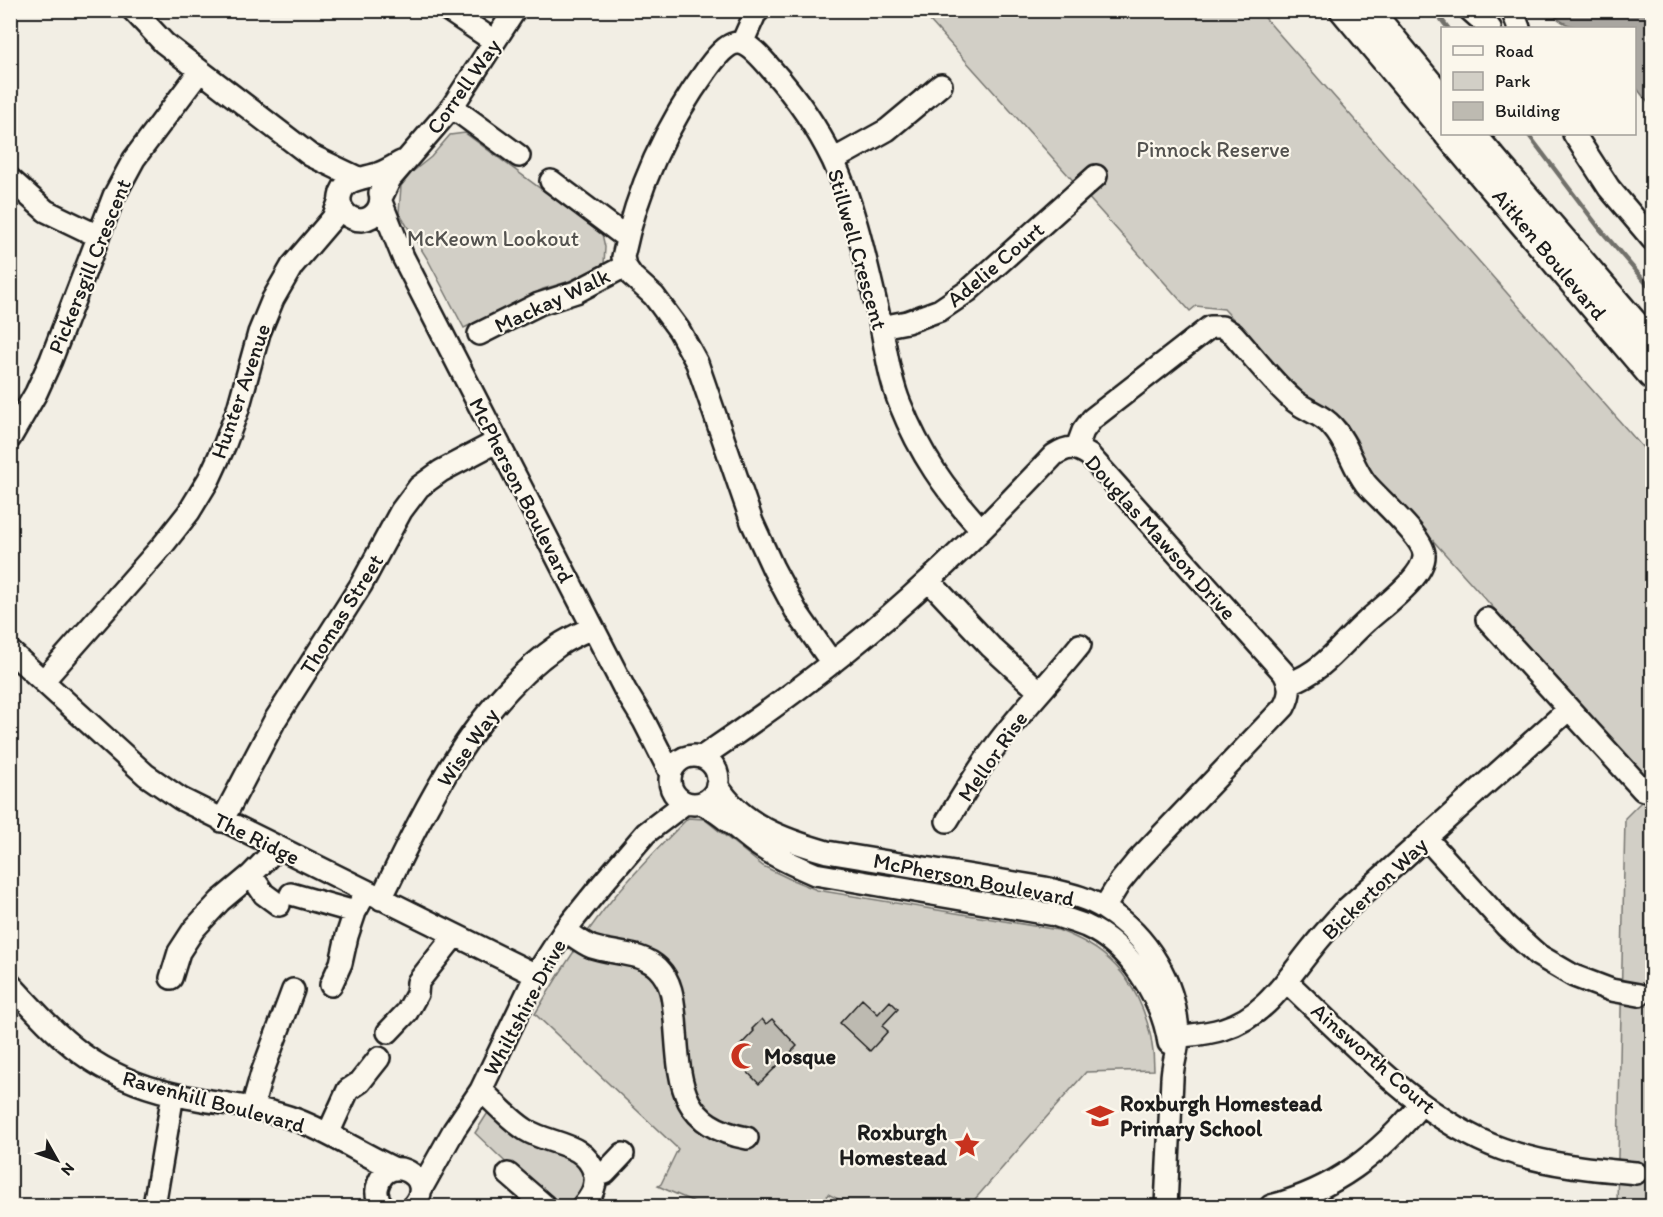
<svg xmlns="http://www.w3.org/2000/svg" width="1663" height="1217" font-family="Itim,sans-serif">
  <rect width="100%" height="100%" fill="#f2eee4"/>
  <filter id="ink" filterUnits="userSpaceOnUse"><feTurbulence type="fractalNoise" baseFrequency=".0167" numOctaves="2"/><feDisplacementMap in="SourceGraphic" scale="12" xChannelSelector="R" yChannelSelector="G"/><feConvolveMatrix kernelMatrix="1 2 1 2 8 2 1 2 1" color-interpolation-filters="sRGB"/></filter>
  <g filter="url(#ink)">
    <path fill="#d2cfc6" stroke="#777671" stroke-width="1.5" d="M921,11H1259L1652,458V785L1376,477L1364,460L1357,440L1346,423L1333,411L1305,397L1224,309L1196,306L1190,311Z
      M465,133L602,234L605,247L604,264L567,282L543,289L464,328L428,260L399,213L401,186L411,173L431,157L450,135Z
      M1652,791V1206H1617L1625,818Z
      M688,818L704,819L763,866L790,879L817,890L1058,930C1068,934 1078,938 1088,944C1132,969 1154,1020 1154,1070L1086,1072L969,1206H852L828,1194L823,1206H703L658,1186L661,1184L678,1149L535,1014C559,973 585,932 615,896C638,869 663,843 688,818Z
      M489,1111L579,1162C581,1168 584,1174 583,1181C580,1197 564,1212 548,1203L475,1133Z"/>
    <path fill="#a9a6a0" stroke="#716f6b" stroke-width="1.5" d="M1551,11H1652V108L1635,86L1634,28C1608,28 1567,36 1551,11Z"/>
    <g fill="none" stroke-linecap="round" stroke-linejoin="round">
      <path stroke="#716f6b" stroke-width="4.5" d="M1434,10L1448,28
        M1528,134L1600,229L1652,290"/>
    </g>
    <path fill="#bdbab1" stroke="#1c1c1c" stroke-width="1.5" d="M862,999L878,1014L890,1001L898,1009L882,1026L888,1031L870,1051L840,1023Z
      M762,1019L766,1024L772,1019L797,1046L759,1084L731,1055L754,1031L752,1029Z"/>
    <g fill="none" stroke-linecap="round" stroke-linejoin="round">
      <defs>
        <path id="minor" d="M133,10L164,43L310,155L358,178
          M448,10L494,41
          M1372,10L1442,95
          M1470,10L1490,28
          M1512,10L1519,28
          M742,43L755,14L759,10
          M452,107L519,156
          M1475,134L1652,340
          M1574,134L1609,188L1652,239
          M833,160L887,130L941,85
          M10,179L46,211L98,236
          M551,181L627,238
          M380,193C383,205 376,218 362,220C356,220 350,218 346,214C341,209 339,203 340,197C343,177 366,179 380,173C388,170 394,166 401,162
          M381,198L390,179L452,107L515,10
          M381,202L403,257L625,690L644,721L670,772
          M881,327L907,322L940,310L968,291L1096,176
          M479,334L539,304L576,292L625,266
          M10,438L36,393L51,360L114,196L134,159L200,71
          M1077,447L1083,431L1092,419L1210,327H1222L1233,334C1252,355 1270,379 1291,398C1303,410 1321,413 1332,426C1348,443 1352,466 1366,484C1379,499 1423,537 1424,554C1426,576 1382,607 1367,621C1340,645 1324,671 1290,683
          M929,581L991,647L1039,691
          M1487,619L1643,790
          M10,651L146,775L181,799L536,975
          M832,663L796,611L773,568L752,522L697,363L679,330L654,296L632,276L625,266L623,257C637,189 667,124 708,68C735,31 745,38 772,70C796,97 817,127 833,160C856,210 867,267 880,321C886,349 889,377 900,404C920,454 945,490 981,529
          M44,680L163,545L189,512L209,479L225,444L238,409L259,333L273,299L292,266L333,218L340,200
          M670 780a24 24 0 1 1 48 0a24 24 0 1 1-48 0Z
          M702,757C781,704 858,646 928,581C972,541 1013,498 1054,455C1068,446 1075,446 1089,455L1284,673C1291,686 1291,694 1284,707L1138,860L1120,882L1104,908
          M717,785C741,825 785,840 827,852L1045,888C1065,893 1087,897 1105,909C1148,936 1176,983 1178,1034C1179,1048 1172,1064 1172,1079C1170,1121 1168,1164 1166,1206
          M701,803C724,814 740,833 761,847C778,858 796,866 815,874L1055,915C1065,919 1076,922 1086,926C1129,945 1162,998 1169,1043
          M222,821L275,720L361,585L401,511L419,487L441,471L496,442
          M947,821C963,795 979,768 997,744C1023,709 1053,679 1080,645
          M1426,838L1506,926L1538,955L1574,976L1611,990L1639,995
          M251,875L264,894L279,905
          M291,894L355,912
          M381,899C425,808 474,704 559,645C569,638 581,633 592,628
          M565,930C574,936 582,943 592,947C613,954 642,952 658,968C672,982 673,999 675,1019C680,1078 676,1125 747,1138
          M171,978L179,952L194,929L220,901L251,875L277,848
          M1287,982C1349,1040 1421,1120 1502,1149C1545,1165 1591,1169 1636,1173
          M10,984C62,1041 95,1076 173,1094C214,1104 257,1105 297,1120C331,1133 362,1154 395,1169
          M331,985L341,963L347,936L355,912L366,892
          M388,1032L407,1012L417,994L418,982L455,935
          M1168,1038C1186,1035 1205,1035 1223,1029C1266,1016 1286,980 1313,947C1322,935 1333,924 1343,912L1569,709
          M481,1090C495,1103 510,1120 526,1130C550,1145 585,1142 594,1172C598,1184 591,1197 583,1206
          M252,1108L262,1073L293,990
          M328,1134L348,1090L360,1082L379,1058
          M508,1174L545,1206
          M595,1176L605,1173L623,1154
          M421,1189L454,1130L481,1090L536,975L565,930L603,883L646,833L685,803
          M154,1206L173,1094
          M383,1206C378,1200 375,1193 378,1185C388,1151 439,1177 413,1206
          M1271,1206C1335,1189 1379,1155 1421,1104"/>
        <path id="major" d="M1344,10L1442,127
          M1448,134L1652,375"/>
      </defs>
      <use href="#minor" stroke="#1c1c1c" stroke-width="26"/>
      <use href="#major" stroke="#1c1c1c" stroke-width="32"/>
      <use href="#minor" stroke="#fbf7ec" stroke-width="21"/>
      <use href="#major" stroke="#fbf7ec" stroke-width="27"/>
    </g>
  </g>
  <defs>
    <symbol id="mosque-bare" viewBox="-9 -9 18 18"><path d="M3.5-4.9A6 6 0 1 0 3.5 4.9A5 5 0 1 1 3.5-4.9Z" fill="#c8321e" stroke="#fbf7ec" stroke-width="2.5" paint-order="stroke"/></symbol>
    <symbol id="school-bare" viewBox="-9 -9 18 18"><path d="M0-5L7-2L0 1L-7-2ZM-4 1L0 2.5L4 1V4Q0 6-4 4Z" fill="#c8321e" stroke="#fbf7ec" stroke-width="2.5" paint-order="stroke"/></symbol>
    <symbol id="sight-bare" viewBox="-9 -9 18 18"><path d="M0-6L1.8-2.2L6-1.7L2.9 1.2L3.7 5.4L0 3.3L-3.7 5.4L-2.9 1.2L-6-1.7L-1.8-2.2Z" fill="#c8321e" stroke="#fbf7ec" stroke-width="2.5" paint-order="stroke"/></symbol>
  </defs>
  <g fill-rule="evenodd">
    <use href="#mosque-bare" x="725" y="1037" width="38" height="38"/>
    <use href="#school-bare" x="1081" y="1097" width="38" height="38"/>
    <use href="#sight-bare" x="948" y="1126" width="38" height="38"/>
  </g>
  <g text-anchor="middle" stroke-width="4.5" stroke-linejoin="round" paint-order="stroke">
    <g font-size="22" fill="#1c1c1c" stroke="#fbf7ec">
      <text transform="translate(463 86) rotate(-55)" y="8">Correll Way</text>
      <text transform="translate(858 249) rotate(74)" y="8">Stillwell Crescent</text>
      <text transform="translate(1550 254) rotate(50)" y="8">Aitken Boulevard</text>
      <text transform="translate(995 264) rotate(-40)" y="8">Adelie Court</text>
      <text transform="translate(89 266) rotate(-68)" y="8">Pickersgill Crescent</text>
      <text transform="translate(552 300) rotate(-25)" y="8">Mackay Walk</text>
      <text transform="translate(240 391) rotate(-71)" y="8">Hunter Avenue</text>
      <text transform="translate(522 490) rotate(63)" y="8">McPherson Boulevard</text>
      <text transform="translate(1161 537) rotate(48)" y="8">Douglas Mawson Drive</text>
      <text transform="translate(341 614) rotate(-58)" y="8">Thomas Street</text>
      <text transform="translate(467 747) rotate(-55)" y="8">Wise Way</text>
      <text transform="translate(992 756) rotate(-55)" y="8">Mellor Rise</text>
      <text transform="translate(257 838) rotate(26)" y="8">The Ridge</text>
      <text transform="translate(974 879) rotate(11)" y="8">McPherson Boulevard</text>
      <text transform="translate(1374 888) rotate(-44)" y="8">Bickerton Way</text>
      <text transform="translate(524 1007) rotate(-62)" y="8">Whiltshire Drive</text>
      <text transform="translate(1374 1058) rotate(41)" y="8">Ainsworth Court</text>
      <text transform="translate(214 1101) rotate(15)" y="8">Ravenhill Boulevard</text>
    </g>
    <g font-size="22" fill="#53524f" stroke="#fbf7ec">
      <text x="1213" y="157">Pinnock Reserve</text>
      <text x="493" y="246">McKeown Lookout</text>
    </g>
    <g font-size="22" font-weight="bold" fill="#1c1c1c" stroke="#fbf7ec" text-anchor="start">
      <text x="764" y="1064">Mosque</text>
      <text x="1120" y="1111">Roxburgh Homestead<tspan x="1120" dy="25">Primary School</tspan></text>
      <text x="947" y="1140" text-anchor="end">Roxburgh<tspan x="947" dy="25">Homestead</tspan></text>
    </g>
  </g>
  <rect width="1663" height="1217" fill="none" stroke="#fbf7ec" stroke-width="36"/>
  <rect x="18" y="18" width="1627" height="1181" fill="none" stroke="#1c1c1c" stroke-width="2" filter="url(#ink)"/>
  <rect x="1441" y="27" width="195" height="108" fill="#fbf7ec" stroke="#a29f99" stroke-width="1.5"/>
  <rect x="1453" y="46" width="30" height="9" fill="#fbf7ec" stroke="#a29f99" stroke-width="1.5"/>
  <text x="1495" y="57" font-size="18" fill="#1c1c1c">Road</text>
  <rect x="1453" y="72" width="30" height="18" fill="#d2cfc6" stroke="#a29f99" stroke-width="1.5"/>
  <text x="1495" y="87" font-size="18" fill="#1c1c1c">Park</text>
  <rect x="1453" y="102" width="30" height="18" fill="#bdbab1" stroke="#a29f99" stroke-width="1.5"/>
  <text x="1495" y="117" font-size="18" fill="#1c1c1c">Building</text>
  <g transform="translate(57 1160) rotate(130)" stroke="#fbf7ec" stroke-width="4.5" paint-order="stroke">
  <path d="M0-4.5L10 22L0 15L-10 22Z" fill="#1c1c1c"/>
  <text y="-9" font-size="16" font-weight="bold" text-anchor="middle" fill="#1c1c1c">N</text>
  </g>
</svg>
